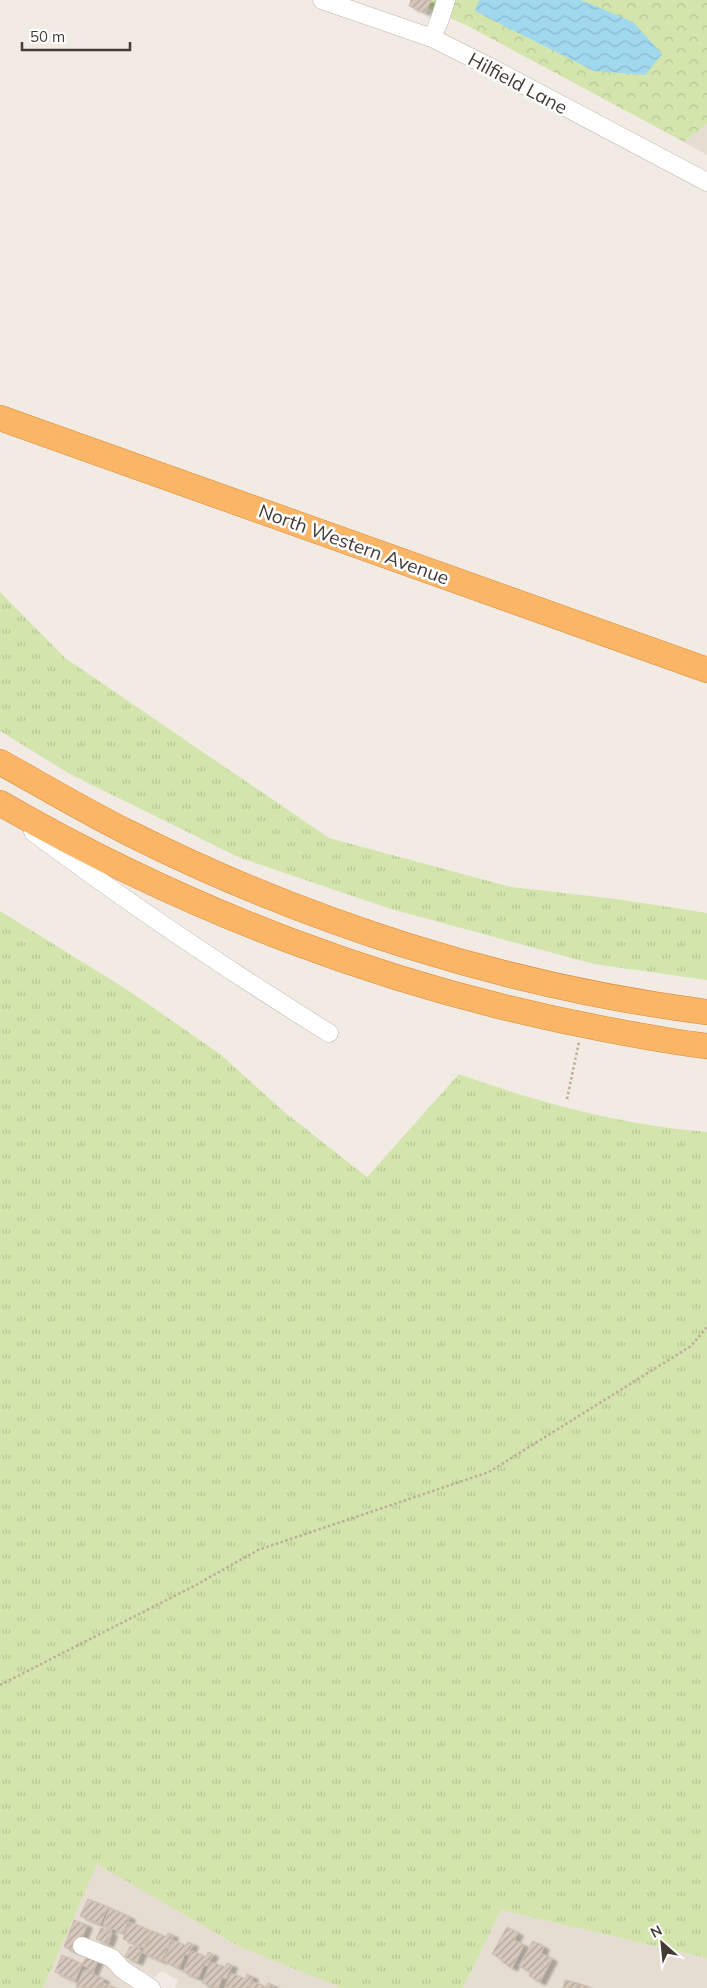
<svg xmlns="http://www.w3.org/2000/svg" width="707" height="1988" font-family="Mulish,sans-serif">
  <defs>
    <pattern id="grass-tufts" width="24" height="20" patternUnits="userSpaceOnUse" patternTransform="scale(1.25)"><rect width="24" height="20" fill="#d3e5ad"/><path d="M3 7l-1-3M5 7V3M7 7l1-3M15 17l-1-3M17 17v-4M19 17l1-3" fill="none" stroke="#b6c595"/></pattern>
    <pattern id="park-crowns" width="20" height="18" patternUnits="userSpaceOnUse" patternTransform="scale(1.25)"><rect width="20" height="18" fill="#d3e5ad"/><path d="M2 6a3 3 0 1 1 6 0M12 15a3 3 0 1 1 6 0" fill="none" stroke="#b6c595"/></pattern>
    <pattern id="water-waves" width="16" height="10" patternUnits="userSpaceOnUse" patternTransform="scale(1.25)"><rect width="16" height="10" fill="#a0d8ee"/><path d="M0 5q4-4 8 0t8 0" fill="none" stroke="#8bbacd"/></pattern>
    <pattern id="building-hatch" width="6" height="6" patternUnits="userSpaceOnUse" patternTransform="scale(1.25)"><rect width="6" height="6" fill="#d6c8bc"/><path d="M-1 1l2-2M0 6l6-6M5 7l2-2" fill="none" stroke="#afa49a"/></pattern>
    <filter id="shadow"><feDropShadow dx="5.5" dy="3" stdDeviation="1" flood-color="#0004"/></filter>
  </defs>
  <rect width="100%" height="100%" fill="#f1ebe4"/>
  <path fill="#e5ddd2" d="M707,124V155L684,142Z
    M97,1863L240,1947L342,1988H175L178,1980L162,1971L154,1977L141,1970L130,1988H43Z
    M501,1910L707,1958V1988H463Z"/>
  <path fill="url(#grass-tufts)" d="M0,592L65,658L329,838L511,887L616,899L707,913V980L594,964L391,909L238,857L70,774L0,731Z
    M0,911L126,989L220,1054L283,1111L367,1177L459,1074C539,1103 622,1125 707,1132V1958L501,1910L463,1988H342L240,1947L97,1864L43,1988H0Z"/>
  <path fill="url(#park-crowns)" d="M409,0H707V124L684,142L466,25Z"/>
  <path fill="url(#water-waves)" d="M479,0H581L633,22L662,54L645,75L594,71L475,11Z"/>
  <path fill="url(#building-hatch)" stroke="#cdbcad" filter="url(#shadow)" d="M411,0H431L425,13L409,6Z
    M88,1899L108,1907L100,1924L80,1916Z
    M110,1908L130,1917L123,1933L111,1928L109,1932L112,1933L108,1944L96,1939L101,1928L106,1930L107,1927L103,1925Z
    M74,1920L87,1925L76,1952L64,1947Z
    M130,1922L151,1931L144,1948L139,1946L137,1949L142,1951L137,1962L125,1957L130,1946L134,1948L135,1944L123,1939Z
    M507,1927L518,1933L514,1940L524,1945L512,1968L502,1962L503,1960L492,1954Z
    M152,1931L166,1937L168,1933L173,1935L162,1961L143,1953Z
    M173,1940L186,1946L188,1942L193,1944L188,1955L185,1954L179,1968L164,1961Z
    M533,1941L544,1947L541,1953L552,1959L540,1982L529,1976L531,1972L519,1966Z
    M192,1951L206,1957L208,1952L213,1954L207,1966L204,1965L198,1978L183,1972Z
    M62,1955L82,1964L75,1981L55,1972Z
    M87,1955L98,1960L92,1974L104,1979L100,1988L76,1987L84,1970L88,1972L89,1968L82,1965Z
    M211,1962L225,1967L227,1963L232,1965L226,1979L222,1977L218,1988L202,1983Z
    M231,1973L245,1979L247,1974L253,1977L248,1988H225Z
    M565,1980L577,1983L576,1988H563Z
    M252,1981L266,1987L268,1983L273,1985L272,1988H249Z
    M104,1983L115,1988H102Z
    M577,1983L589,1987V1988H576Z"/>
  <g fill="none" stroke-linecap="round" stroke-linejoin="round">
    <defs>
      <path id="minor" d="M322,0L432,38L486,65L707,182
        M432,38L440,19L446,0
        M33,832C128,903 228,970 329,1033
        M82,1946L112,1958L123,1970L151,1988"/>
      <path id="highway" d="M0,418L707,670
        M0,762C43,786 85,811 129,833C308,923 509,987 707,1012
        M0,803C185,910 389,988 599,1028C635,1035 671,1042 707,1046"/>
    </defs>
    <use href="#minor" stroke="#bfb5aa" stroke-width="19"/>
    <use href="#highway" stroke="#d98836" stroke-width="26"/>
    <path stroke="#beac98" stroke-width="2.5" stroke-dasharray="2.5 2.5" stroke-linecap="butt" d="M567,1099L579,1042
      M0,1685L196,1585L258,1550L489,1472L691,1346L707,1327"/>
    <use href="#minor" stroke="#fff" stroke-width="18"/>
    <use href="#highway" stroke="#fab666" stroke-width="25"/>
  </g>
  <g text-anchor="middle" stroke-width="5" stroke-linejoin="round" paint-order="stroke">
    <g font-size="19" fill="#433b34" stroke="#fff">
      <text transform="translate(518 83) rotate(28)" y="7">Hilfield Lane</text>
      <text transform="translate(354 544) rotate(20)" y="7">North Western Avenue</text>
    </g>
  </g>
  <g transform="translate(662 1943) rotate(333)" stroke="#ffffff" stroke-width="4" paint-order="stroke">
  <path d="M0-4L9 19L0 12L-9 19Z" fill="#433b34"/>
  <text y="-8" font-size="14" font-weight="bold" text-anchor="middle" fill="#433b34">N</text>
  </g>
  <path d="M22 42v8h108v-8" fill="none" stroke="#433b34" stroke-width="2.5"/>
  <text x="30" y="42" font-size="15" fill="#433b34" stroke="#ffffff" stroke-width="4" paint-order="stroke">50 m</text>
</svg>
